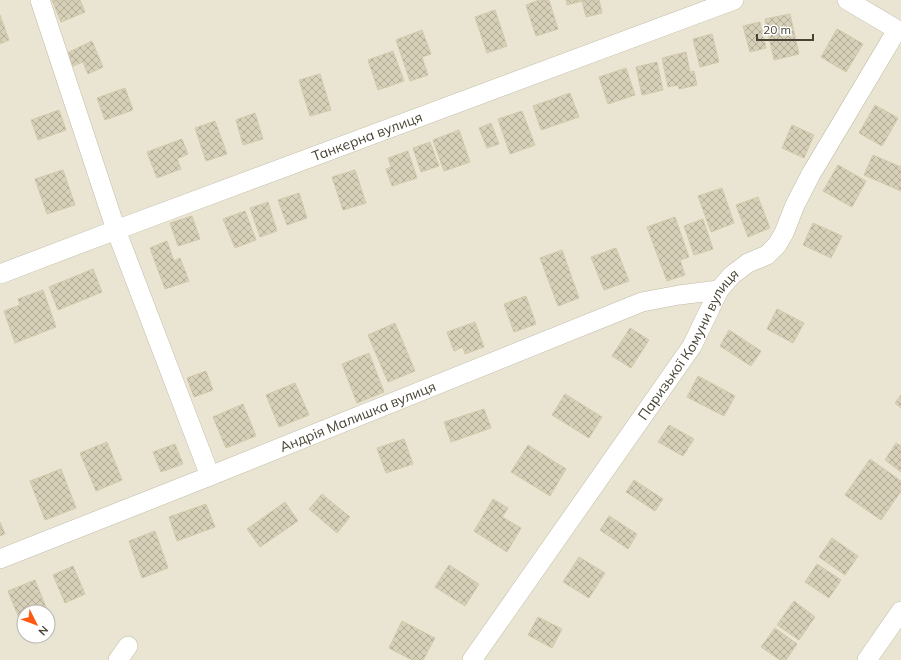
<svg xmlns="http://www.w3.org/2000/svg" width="901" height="660" font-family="Mulish,sans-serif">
  <defs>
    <pattern id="building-cross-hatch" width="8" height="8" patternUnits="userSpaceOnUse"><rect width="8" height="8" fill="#d7d0b9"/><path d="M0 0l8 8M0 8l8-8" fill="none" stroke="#b0aa97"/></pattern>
  </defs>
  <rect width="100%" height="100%" fill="#f4f2e5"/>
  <path fill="#e9e5d2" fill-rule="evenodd" d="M0,0H901V660H0ZM24,612H48V636H24Z"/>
  <path fill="url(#building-cross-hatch)" stroke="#d3c9ab" d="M52,0H80L85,12L61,22Z
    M539,0H549L558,29L536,36L526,5Z
    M566,0H599L602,13L586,17L582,1L567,5Z
    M495,10L507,46L487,53L475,17Z
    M790,14L799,54L774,60L765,19Z
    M0,15L9,40L0,44Z
    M760,22L766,48L750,52L743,26Z
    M837,29L863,44L846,72L821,57Z
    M422,30L431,54L422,57L428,75L410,81L396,40Z
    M712,34L719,62L700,67L693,39Z
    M92,41L103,67L88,74L83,62L73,66L67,53Z
    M393,51L404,81L378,90L368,60Z
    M686,52L690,72L694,71L697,85L679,89L678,85L668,87L662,58Z
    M657,62L663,90L642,95L636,67Z
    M626,68L635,95L608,104L599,77Z
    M320,74L331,110L310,116L299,80Z
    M125,88L133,110L105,120L97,98Z
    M570,93L579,117L541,130L533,106Z
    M875,105L898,118L882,146L859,133Z
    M59,110L66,130L38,140L31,120Z
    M522,111L535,145L510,154L498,119Z
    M255,113L263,139L243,145L236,120Z
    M215,121L227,154L206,161L195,128Z
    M491,123L499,144L487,148L479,128Z
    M792,125L814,135L804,158L782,148Z
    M459,130L470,162L444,171L433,140Z
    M182,139L188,154L177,159L181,169L157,178L147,152Z
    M430,142L439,166L421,172L413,148Z
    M408,151L417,178L392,186L386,169L391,167L388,158Z
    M873,155L901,167V191L864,175Z
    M838,165L866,181L852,207L823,191Z
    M63,170L75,205L47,214L35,179Z
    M355,170L366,203L343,210L332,177Z
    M722,188L734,223L711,232L698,196Z
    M299,193L307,218L287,225L278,200Z
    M758,197L770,228L748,237L736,205Z
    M268,202L277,231L260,237L250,208Z
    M245,211L256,240L235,248L223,219Z
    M192,216L200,239L178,246L170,223Z
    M675,217L689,257L680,260L685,275L667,281L647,227Z
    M703,219L713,249L694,255L684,226Z
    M813,223L842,236L831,258L803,245Z
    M167,241L174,261L180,258L189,281L165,289L150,248Z
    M616,248L629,281L604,290L591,257Z
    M562,250L579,298L558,306L540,258Z
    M93,269L102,292L58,310L49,287Z
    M43,290L56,327L15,343L4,311L20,305L18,299Z
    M526,296L536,324L514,332L504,304Z
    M777,309L804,323L793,343L767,329Z
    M475,322L484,347L465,354L463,347L454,351L447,332Z
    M395,323L415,371L388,382L368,335Z
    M630,328L649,340L631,368L612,356Z
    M729,330L761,351L751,366L720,346Z
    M369,353L384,392L357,403L342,364Z
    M206,371L213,390L194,397L187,378Z
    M698,376L735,396L724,416L687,397Z
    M295,383L309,415L279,427L266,395Z
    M565,394L602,417L589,438L552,415Z
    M901,395V408L895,403Z
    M243,404L256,436L226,448L213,417Z
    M484,409L491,428L451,442L444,422Z
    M669,425L694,439L683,456L658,442Z
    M404,439L413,464L386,473L377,448Z
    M107,442L122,480L96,491L80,453Z
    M896,443L901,446V472L885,460Z
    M175,444L183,464L161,472L153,452Z
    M528,445L566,469L550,496L511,472Z
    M870,459L901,481V491L881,520L845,495Z
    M61,469L76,508L45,520L30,481Z
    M634,480L663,499L655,511L626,492Z
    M322,494L350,517L337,533L309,509Z
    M493,499L508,508L502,517L521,528L507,552L474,531Z
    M285,502L298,521L260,547L247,529Z
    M206,504L215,527L177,541L169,517Z
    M609,516L637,534L628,549L600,530Z
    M0,522L5,534L0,536Z
    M155,531L168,568L142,578L129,541Z
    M832,538L858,556L845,575L819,557Z
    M579,557L605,573L589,598L563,582Z
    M817,564L841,580L829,598L805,582Z
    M449,565L479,584L465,606L435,587Z
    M73,566L85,594L65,603L53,575Z
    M35,580L48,612H24V627L23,628L8,591Z
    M794,601L815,617L799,640L777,625Z
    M538,617L562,629L552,648L528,635Z
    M402,621L435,638L423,660H412L389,648Z
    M775,628L797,644L786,660H780L761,647Z"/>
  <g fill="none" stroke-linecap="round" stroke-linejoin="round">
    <defs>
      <g id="minor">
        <path d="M40,0L116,230L210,476"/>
        <path d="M847,0L901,32"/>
        <path id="s1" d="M0,274L116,230L734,0"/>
        <path id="s2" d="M0,559L210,476L642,302L679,295L719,290"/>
        <path d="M118,660L128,646"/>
        <path id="s3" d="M472,660L692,346L719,290L732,275L748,263L767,255L777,245L784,233L795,205L811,174L897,30"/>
        <path d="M867,660L901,611"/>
      </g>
    </defs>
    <use href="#minor" stroke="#c1bca6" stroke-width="20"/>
    <use href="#minor" stroke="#fff" stroke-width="19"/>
  </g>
  <g text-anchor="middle" stroke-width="4" stroke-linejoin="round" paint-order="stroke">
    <g font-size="14" fill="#484334" stroke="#fff">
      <text dy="5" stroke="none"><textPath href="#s1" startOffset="392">Танкерна вулиця</textPath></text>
      <text dy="5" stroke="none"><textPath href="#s3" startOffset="383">Паризької Комуни вулиця</textPath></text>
      <text dy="5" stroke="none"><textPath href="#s2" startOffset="385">Андрія Малишка вулиця</textPath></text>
    </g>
  </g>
  <g transform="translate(36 624) rotate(132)"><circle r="19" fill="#ffffff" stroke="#b6b4ae"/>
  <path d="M0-3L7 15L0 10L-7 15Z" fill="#ff5811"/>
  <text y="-6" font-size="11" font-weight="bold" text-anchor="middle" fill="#484334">N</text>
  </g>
  <path d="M757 34v6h56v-6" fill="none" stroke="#484334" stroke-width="2"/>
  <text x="763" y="34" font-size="12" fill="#484334" stroke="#ffffff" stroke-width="3" paint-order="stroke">20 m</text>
</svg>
